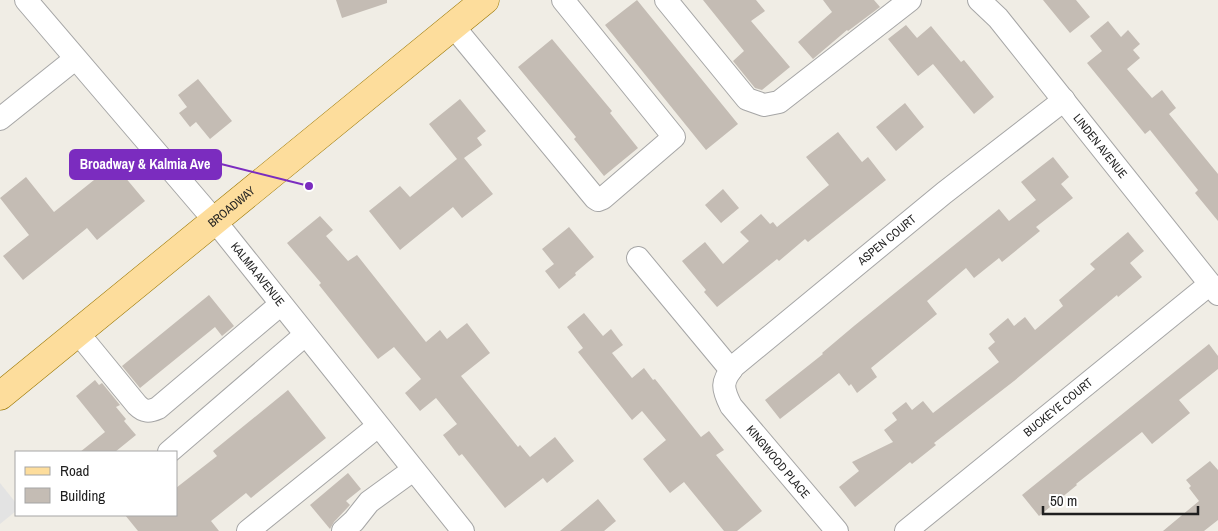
<svg xmlns="http://www.w3.org/2000/svg" width="1218" height="531" font-family="'Archivo Narrow',sans-serif">
  <rect width="100%" height="100%" fill="#f0ede5"/>
  <path fill="#e3e3e3" d="M0,483L16,503V511L0,524Z"/>
  <path fill="#c4bcb4" d="M336,0H387V3L342,18Z
    M637,0L738,124L706,150L605,25Z
    M703,0H756L765,11L751,21L790,67L762,90L755,88L733,61L744,51Z
    M823,0H874L880,7L848,31L847,30L813,59L798,42L832,12Z
    M1043,0H1076L1090,17L1070,33Z
    M1108,21L1121,37L1128,30L1140,44L1133,50L1140,58L1127,69L1152,98L1162,90L1176,108L1169,114L1218,174V221L1195,193L1198,190L1150,130L1145,134L1087,63L1102,51L1090,36Z
    M906,25L917,38L931,26L961,62L964,60L994,97L974,114L933,64L918,76L888,39Z
    M552,39L612,111L610,113L638,148L604,176L574,139L576,137L518,67Z
    M198,79L232,121L210,139L196,122L190,127L179,113L187,107L178,95Z
    M460,99L486,131L477,138L482,145L464,158L493,194L462,218L453,207L400,250L369,211L400,186L410,197L457,159L429,124Z
    M905,103L924,127L896,151L876,127Z
    M838,132L862,162L868,157L886,180L808,242L805,239L779,261L777,259L717,307L704,292L706,290L682,261L705,242L723,264L749,241L740,232L761,214L770,224L773,222L777,227L829,185L806,157Z
    M1053,157L1069,177L1061,184L1073,198L1036,227L1040,231L1002,262L999,258L974,278L966,268L927,301L937,314L871,368L877,377L857,393L851,384L849,386L839,373L780,419L765,400L823,354L822,353L854,326L999,209L1009,221L1036,200L1021,182Z
    M114,164L145,201L97,240L87,228L23,280L3,256L29,235L0,198L26,177L54,212Z
    M723,189L739,208L721,223L705,205Z
    M320,216L333,230L326,236L348,261L357,255L426,342L440,330L447,339L467,323L490,353L461,376L518,447L520,445L530,457L555,437L574,461L547,483L543,478L505,508L462,454L459,456L443,435L457,424L436,398L420,411L405,393L421,379L394,347L378,359L319,285L321,283L287,243Z
    M569,227L594,257L575,273L576,275L559,289L545,271L554,264L542,249Z
    M1128,232L1144,251L1130,263L1142,277L1118,297L1117,295L1014,381L934,443L936,445L912,464L910,462L855,507L839,487L859,471L852,462L893,442L884,430L897,420L892,413L906,402L912,410L923,401L933,413L999,362L988,348L995,342L989,334L1008,318L1014,326L1025,317L1035,330L1063,306L1059,300L1095,269L1090,264Z
    M209,295L234,326L222,336L215,327L140,388L122,366Z
    M584,313L603,336L611,329L623,345L612,353L632,378L644,368L653,380L655,379L701,437L709,431L724,450L716,455L762,511L737,531H724L684,482L670,493L643,459L666,440L642,411L632,420L578,352L583,348L567,327Z
    M1209,344L1218,356V369L1179,400L1190,413L1152,444L1142,432L1076,484L1077,485L1039,516L1022,495Z
    M95,380L99,385L102,383L120,405L116,407L126,419L124,421L136,435L115,452H80L105,432L76,396Z
    M288,390L326,438L251,498L246,493L211,521L219,531H138L125,515H176V488L217,456L213,451Z
    M1210,461L1218,470V520L1204,531H1163L1199,501L1189,488L1191,486L1186,480Z
    M348,473L361,489L346,501L350,505L334,522L330,529L310,505Z
    M598,499L616,521L604,531H560Z"/>
  <g fill="none" stroke-linecap="round" stroke-linejoin="round">
    <defs>
      <g id="minor">
        <path id="s1" d="M26,0L215,221L463,531"/>
        <path d="M666,0L747,99L764,105L779,102L910,0"/>
        <path id="s2" d="M979,0L998,18L1218,294"/>
        <path d="M453,26L595,198L598,200L603,198L674,137L563,0"/>
        <path d="M0,119L75,59"/>
        <path d="M638,258L731,370"/>
        <path d="M78,333L137,405C144,412 149,412 158,408L281,304"/>
        <path d="M169,452L305,335"/>
        <path d="M248,531L378,426"/>
        <path d="M343,531L354,521L369,502L413,470"/>
        <path id="s3" d="M837,531L731,406C722,388 721,382 734,366L944,193L1064,100"/>
        <path id="s4" d="M906,531L1210,284"/>
      </g>
      <g id="major">
        <path id="s5" d="M0,396L485,0"/>
      </g>
    </defs>
    <use href="#minor" stroke="#a6a6a6" stroke-width="24"/>
    <use href="#major" stroke="#997600" stroke-width="29"/>
    <use href="#minor" stroke="#fff" stroke-width="22"/>
    <use href="#major" stroke="#fddd9c" stroke-width="28"/>
  </g>
  <g text-anchor="middle" stroke-width="4.5" stroke-linejoin="round" paint-order="stroke">
    <g font-size="12" fill="#1f1f1f" stroke="#fff">
      <text dy="4" stroke="none"><textPath href="#s2" startOffset="190">LINDEN AVENUE</textPath></text>
      <text dy="4" stroke="none"><textPath href="#s5" startOffset="299">BROADWAY</textPath></text>
      <text dy="4" stroke="none"><textPath href="#s3" startOffset="406">ASPEN COURT</textPath></text>
      <text dy="4" stroke="none"><textPath href="#s1" startOffset="359">KALMIA AVENUE</textPath></text>
      <text dy="4" stroke="none"><textPath href="#s4" startOffset="196">BUCKEYE COURT</textPath></text>
      <text transform="translate(778 462) rotate(50)" y="4">KINGWOOD PLACE</text>
    </g>
  </g>
  <path fill="none" stroke="#7b2cbf" stroke-width="2" d="M309 186L221 164"/>
  <circle fill="#7b2cbf" stroke="#fff" stroke-width="2" cx="309" cy="186" r="5"/>
  <rect fill="#7b2cbf" stroke="#7b2cbf" stroke-width="2" x="70" y="150" width="151" height="29" rx="5"/>
  <g font-size="14" text-anchor="middle" font-weight="bold" fill="#fff">
    <text x="145" y="169">Broadway &amp; Kalmia Ave</text>
  </g>
  <rect x="15" y="451" width="162" height="65" fill="#ffffff" stroke="#a5a5a5"/>
  <rect x="25" y="467" width="25" height="8" fill="#fddd9c" stroke="#a5a5a5"/>
  <text x="60" y="476" font-size="15" fill="#1f1f1f">Road</text>
  <rect x="25" y="488" width="25" height="15" fill="#c4bcb4" stroke="#a5a5a5"/>
  <text x="60" y="501" font-size="15" fill="#1f1f1f">Building</text>
  <path d="M1043 506v8h155v-8" fill="none" stroke="#1f1f1f" stroke-width="2.5"/>
  <text x="1050" y="506" font-size="15" fill="#1f1f1f" stroke="#ffffff" stroke-width="4" paint-order="stroke">50 m</text>
</svg>
